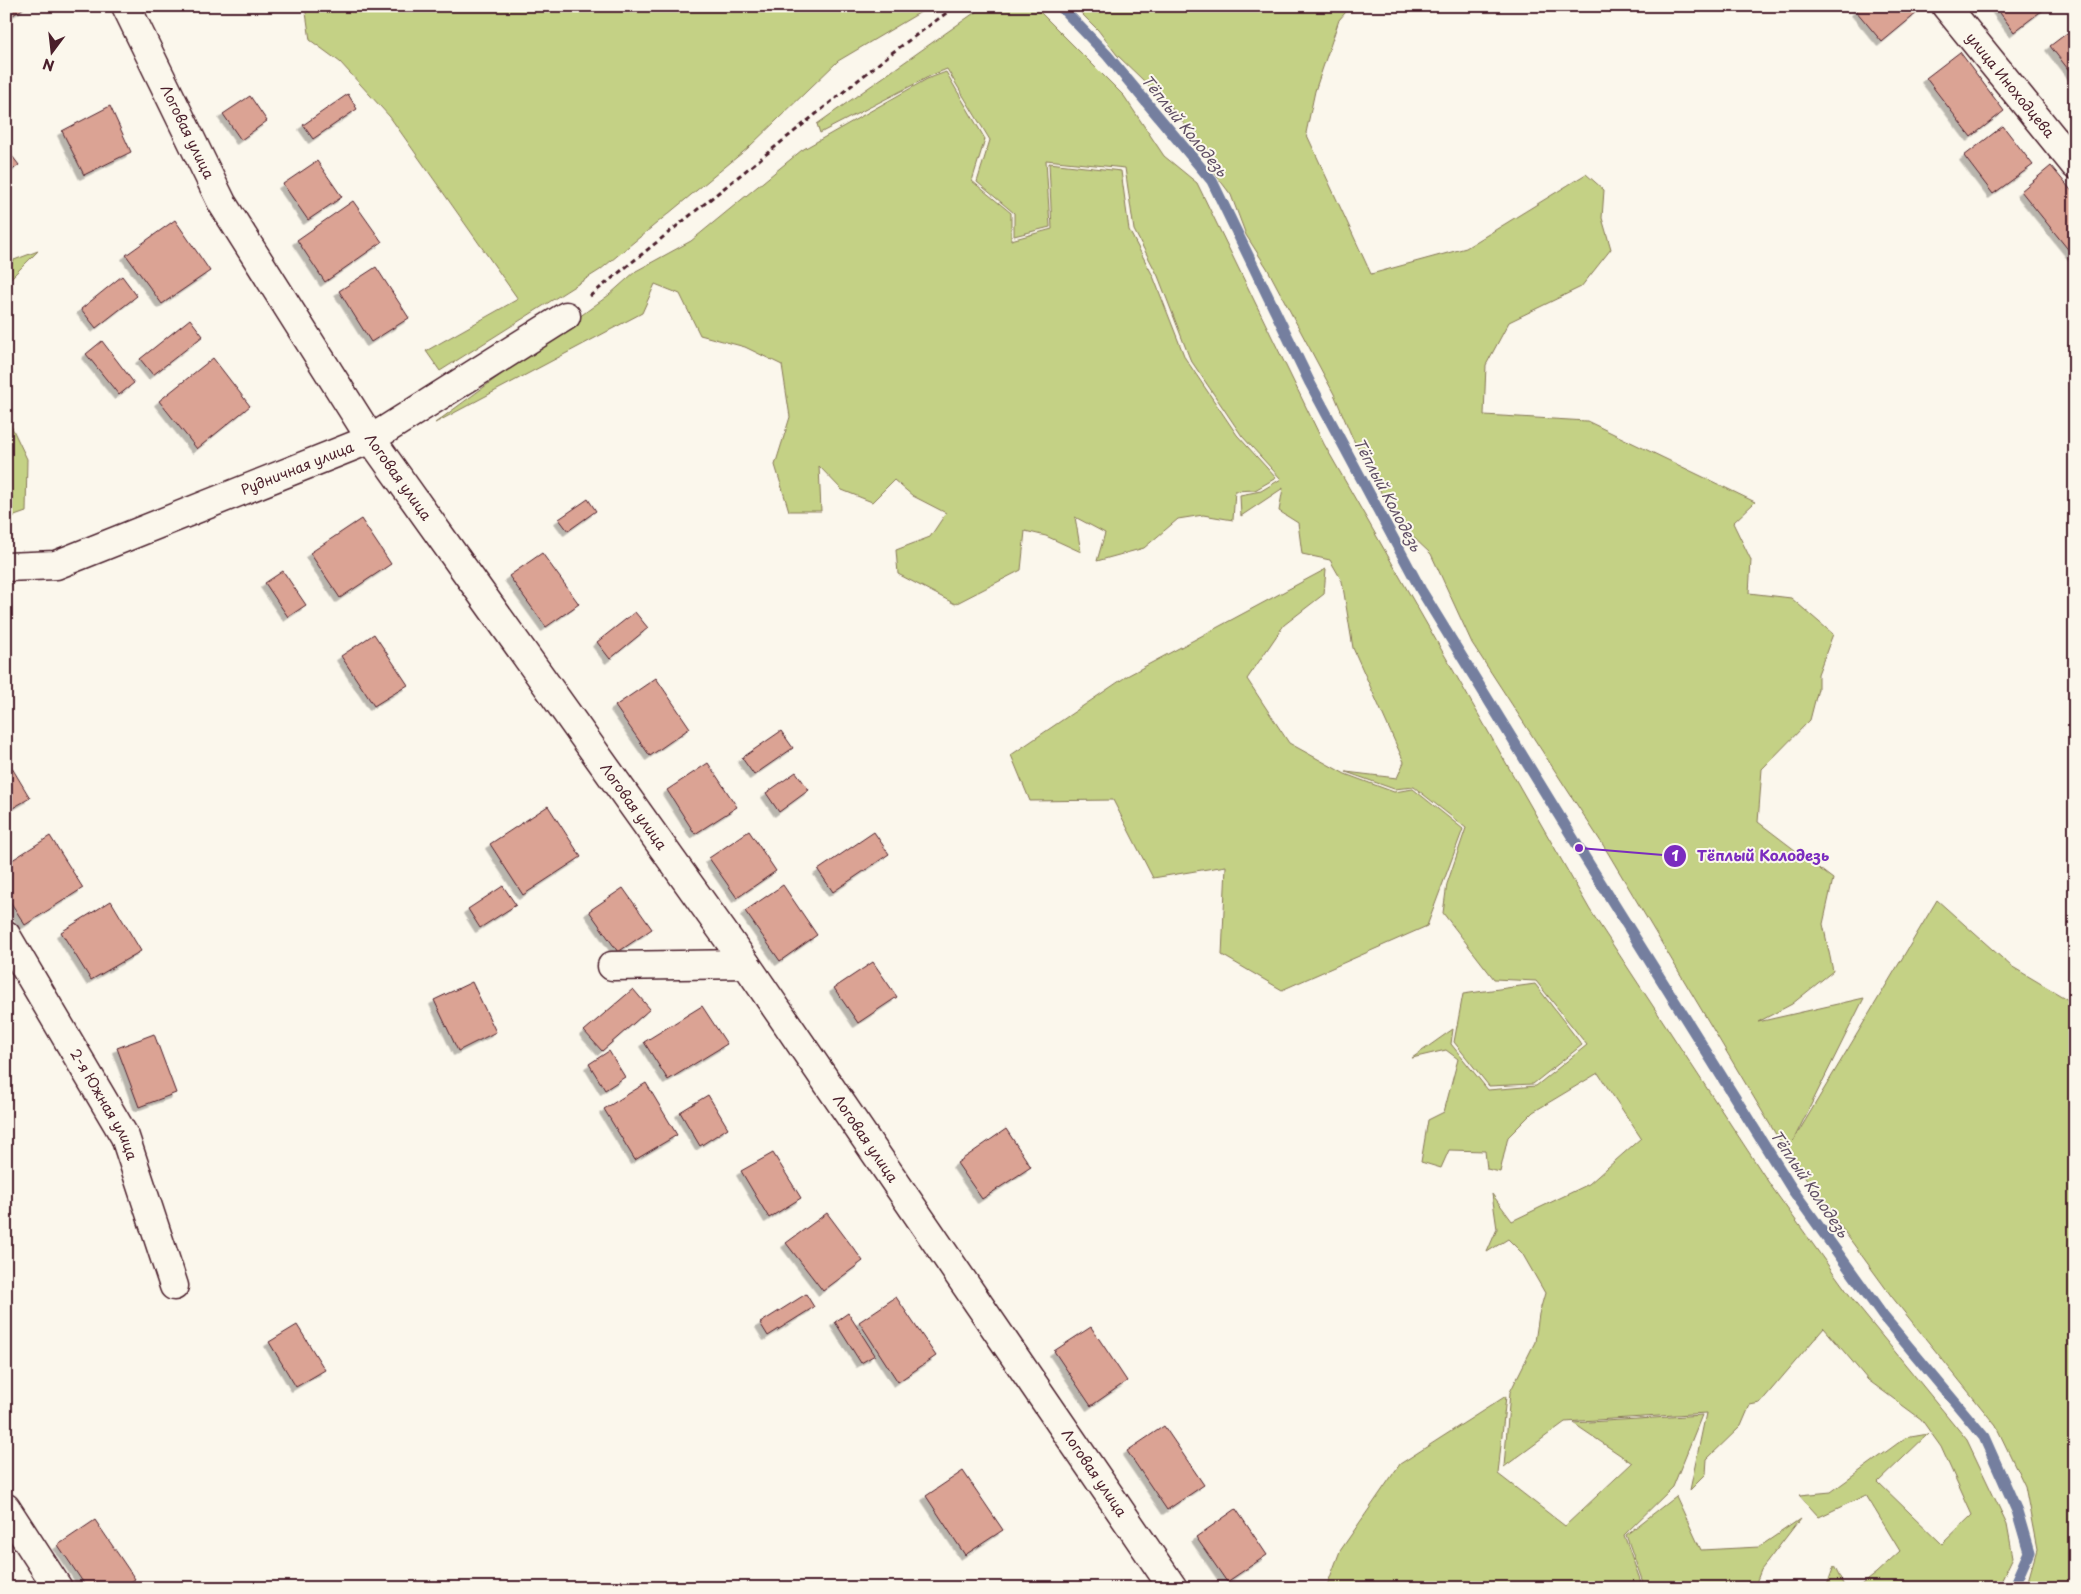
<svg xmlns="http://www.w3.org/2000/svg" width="2081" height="1594" font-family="'Playpen Sans',sans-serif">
  <defs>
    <filter id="shadow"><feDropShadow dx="-4.5" dy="4.5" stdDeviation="0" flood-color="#0004"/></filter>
  </defs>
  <rect width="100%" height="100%" fill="#fbf7ec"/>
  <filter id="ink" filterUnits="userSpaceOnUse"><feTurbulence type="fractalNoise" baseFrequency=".02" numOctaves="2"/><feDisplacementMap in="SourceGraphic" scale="10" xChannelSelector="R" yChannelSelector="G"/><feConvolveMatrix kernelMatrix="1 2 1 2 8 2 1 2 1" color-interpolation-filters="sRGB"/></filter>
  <g filter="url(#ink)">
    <path fill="#c4d185" stroke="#877858" d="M305,6H931L838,61L748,148L600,270L440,371L426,351L518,299L390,117L340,62L310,40Z
      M984,6H1034L1124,96L1164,156L1197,183L1324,444L1590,910L1771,1186L1856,1304L1967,1440L2007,1524L2013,1557L1998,1588H1857L1876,1573L1900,1551L1866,1495L1819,1517L1799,1495L1831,1492L1905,1438L1928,1434L1878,1482L1942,1544L1972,1515L1941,1447L1921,1419L1868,1380L1824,1328L1760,1403L1750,1405L1741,1426L1707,1459L1706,1474L1690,1490L1706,1413L1565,1422L1504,1467L1510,1392L1535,1342L1539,1314L1545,1293L1522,1253L1508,1239L1487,1252L1497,1229L1492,1194L1512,1221L1589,1184L1641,1138L1598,1073L1533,1112L1508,1137L1500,1172L1487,1169L1485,1151L1449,1150L1441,1168L1421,1162L1428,1120L1444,1112L1458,1059L1446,1050L1412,1058L1453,1029L1451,1044L1488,1090L1536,1086L1587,1045L1536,981L1494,979L1443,913L1447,884L1466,828L1414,787L1394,789L1346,772L1397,778L1404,762L1353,648L1342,581L1330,560L1302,554L1298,523L1279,511L1283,488L1241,516L1240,495L1261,491L1281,479L1242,436L1190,359L1158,276L1134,230L1125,168L1046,160L1050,227L1014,236V213L977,182L990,140L947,69L932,75L820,133L817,124Z
      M1074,6H1351L1339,20L1315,91L1306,133L1371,274L1466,248L1586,174L1604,190L1602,218L1611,249L1581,287L1509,322L1486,365L1484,415L1587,421L1755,502L1733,523L1751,560L1749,593L1791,598L1833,634L1818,674V689L1810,720L1762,769L1758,822L1833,879L1823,924L1833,971L1792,1004L1758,1022L1864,998L1793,1141L1937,900L2011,966L2075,1004V1588H2026L2037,1549L2025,1486L1996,1426L1892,1297L1787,1153L1605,848L1472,643L1431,554L1396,521L1352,437L1334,394L1267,268L1246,235L1231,195L1216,175L1200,144L1169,105L1117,55L1098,30Z
      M946,72L985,139L972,181L1011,213V240L1052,229L1049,163L1121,171L1129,230L1153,276L1185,358L1237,435L1276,478L1255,490L1235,491L1233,520L1203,515L1178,519L1144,548L1097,561L1105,533L1075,517L1081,552L1046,536L1025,531L1021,570L955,604L898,574L896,550L930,537L946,513L913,496L894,480L872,502L842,490L819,466L821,511H789L775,465L790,417L782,365L745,347L700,335L680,294L655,284L642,313L435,423L609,295L636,271L691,241L802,150L927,79Z
      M38,251L6,283V263Z
      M6,415L27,459L26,512L6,519Z
      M1326,569L1324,594L1284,625L1247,679L1289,743L1345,774L1394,792L1413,789L1463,829L1427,926L1282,990L1222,955L1226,866L1153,878L1113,800L1030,801L1011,755L1127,676Z
      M1535,984L1582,1045L1533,1084L1489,1086L1454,1042L1463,994Z
      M1506,1396L1498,1474L1565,1526L1632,1463L1573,1423L1702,1415L1673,1487L1624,1535L1643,1588H1326L1340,1551L1400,1464Z
      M1676,1496L1701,1550L1759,1547L1800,1519L1761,1570L1754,1588H1645L1626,1535Z
      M1834,1566L1845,1588H1826Z"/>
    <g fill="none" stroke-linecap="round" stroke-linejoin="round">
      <path stroke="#757f9f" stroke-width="11" d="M1060,6L1107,55L1212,181L1310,383L1421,590L1579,848L1792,1189L1883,1316L1984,1437L2017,1511L2029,1552L2013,1588"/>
    </g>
    <path fill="#dba394" stroke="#4a1f2b" filter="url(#shadow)" d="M8,6H27L13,15Z
      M1862,6H1911L1917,13L1882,42L1856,11Z
      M1995,6H2048L2014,32Z
      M2075,27V78L2050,46Z
      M1960,52L2004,111L1971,137L1926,78Z
      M348,94L357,109L313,139L303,125Z
      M250,96L267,121L241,140L223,114Z
      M110,106L131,152L84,175L62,131Z
      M2003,126L2033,165L1993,194L1964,156Z
      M6,148L19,165L6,175Z
      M317,161L342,197L308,220L283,184Z
      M2051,166L2075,195V258L2021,191Z
      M353,201L382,242L325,282L297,240Z
      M175,220L210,271L162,304L126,255Z
      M376,267L409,318L371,342L339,291Z
      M122,276L137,296L96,328L81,309Z
      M190,319L203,336L153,375L140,359Z
      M102,341L134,383L119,395L86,354Z
      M213,358L250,406L197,449L159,401Z
      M588,499L596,511L568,531L559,519Z
      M361,519L391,564L340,598L310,553Z
      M542,553L579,604L546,627L509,576Z
      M283,571L306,605L288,617L265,583Z
      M635,612L648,628L610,659L597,642Z
      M374,634L408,685L374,706L341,656Z
      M656,678L690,728L650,756L615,706Z
      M781,731L793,748L754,775L742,758Z
      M6,758L30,798L6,812Z
      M708,763L737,807L695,834L667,790Z
      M796,772L809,790L779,812L766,793Z
      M548,806L581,857L523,895L490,844Z
      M749,831L776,871L737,898L709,858Z
      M874,832L889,854L833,892L818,870Z
      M50,836L83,888L25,925L6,895V864Z
      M783,885L817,935L780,961L745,911Z
      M503,886L516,905L480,928L468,909Z
      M623,888L652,929L618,952L589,911Z
      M111,901L141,951L91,980L61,932Z
      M873,962L897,997L858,1023L834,988Z
      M472,982L496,1032L458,1051L434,1000Z
      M633,989L650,1009L602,1051L584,1031Z
      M702,1006L727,1044L668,1080L644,1042Z
      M154,1034L176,1093L139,1107L117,1048Z
      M609,1051L625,1077L605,1090L589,1064Z
      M646,1083L677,1135L635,1160L604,1109Z
      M708,1095L728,1128L700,1146L680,1112Z
      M1006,1129L1031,1167L982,1199L957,1163Z
      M773,1153L801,1198L769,1218L741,1171Z
      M827,1213L863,1261L823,1291L786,1243Z
      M806,1294L814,1307L768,1336L760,1323Z
      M896,1297L936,1356L898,1382L859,1322Z
      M848,1313L875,1355L861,1363L835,1322Z
      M297,1325L325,1370L296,1387L269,1342Z
      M1091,1327L1127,1381L1091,1406L1054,1351Z
      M1164,1426L1204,1485L1167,1510L1127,1451Z
      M963,1471L1003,1530L965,1555L926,1496Z
      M1236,1509L1267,1555L1227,1582L1196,1537Z
      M95,1520L135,1579L122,1588H87L58,1545Z"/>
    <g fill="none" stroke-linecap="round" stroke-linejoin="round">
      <defs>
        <g id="minor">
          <path id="s1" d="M126,6L222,203L371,439L746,964L1173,1588"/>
          <path id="s2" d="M1946,6L2075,165"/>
          <path id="s3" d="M6,567L56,565L371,439L566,316"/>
          <path id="s4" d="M6,935L125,1137L174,1286"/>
          <path d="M612,966L746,964"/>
          <path d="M6,1508L58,1588"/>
        </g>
      </defs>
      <use href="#minor" stroke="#4a1f2b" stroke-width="31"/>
      <path stroke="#4a1f2b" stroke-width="3" stroke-dasharray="5 4" stroke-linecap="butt" d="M590,296L893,52L956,6"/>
      <use href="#minor" stroke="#fbf7ec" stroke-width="28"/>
    </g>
  </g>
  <g text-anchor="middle" stroke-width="4" stroke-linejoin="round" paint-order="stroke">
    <g font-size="14" fill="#4a1f2b" stroke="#fbf7ec">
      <text dy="5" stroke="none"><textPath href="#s2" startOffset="102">улица Иноходцева</textPath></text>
      <text dy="5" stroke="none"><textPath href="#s1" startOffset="140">Логовая улица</textPath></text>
      <text dy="5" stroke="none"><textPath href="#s3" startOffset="310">Рудничная улица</textPath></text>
      <text dy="5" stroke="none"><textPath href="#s1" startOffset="545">Логовая улица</textPath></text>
      <text dy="5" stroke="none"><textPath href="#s1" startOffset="950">Логовая улица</textPath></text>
      <text dy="5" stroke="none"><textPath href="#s4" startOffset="196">2-я Южная улица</textPath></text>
      <text dy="5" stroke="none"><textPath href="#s1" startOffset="1355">Логовая улица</textPath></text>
      <text dy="5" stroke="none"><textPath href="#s1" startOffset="1760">Логовая улица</textPath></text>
    </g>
    <g font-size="15" font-style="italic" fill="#604f65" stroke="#fbf7ec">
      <text transform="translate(1184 126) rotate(51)" y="5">Тёплый Колодезь</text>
      <text transform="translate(1387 495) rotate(62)" y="5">Тёплый Колодезь</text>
      <text transform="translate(1809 1184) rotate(56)" y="5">Тёплый Колодезь</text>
    </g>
  </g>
  <path fill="none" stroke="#7b2cbf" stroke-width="2" d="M1579 848L1675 856"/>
  <g fill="#7b2cbf" stroke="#fbf7ec" stroke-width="2">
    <circle cx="1579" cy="848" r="5"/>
    <circle cx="1675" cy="856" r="12"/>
  </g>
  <g font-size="15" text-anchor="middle" font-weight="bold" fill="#fff">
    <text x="1675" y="861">1</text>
  </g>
  <g font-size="15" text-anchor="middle" font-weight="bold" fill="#7b2cbf" stroke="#fbf7ec" stroke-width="4" stroke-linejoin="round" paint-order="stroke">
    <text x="1763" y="861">Тёплый Колодезь</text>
  </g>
  <rect width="2081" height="1594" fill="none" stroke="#fbf7ec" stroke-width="25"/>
  <rect x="12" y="12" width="2056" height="1569" fill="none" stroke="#4a1f2b" stroke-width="2" filter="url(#ink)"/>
  <g transform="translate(52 52) rotate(195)" stroke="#fbf7ec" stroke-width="4" paint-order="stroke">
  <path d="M0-4L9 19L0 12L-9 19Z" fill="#4a1f2b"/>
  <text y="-8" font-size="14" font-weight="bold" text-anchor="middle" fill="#4a1f2b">N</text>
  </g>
</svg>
